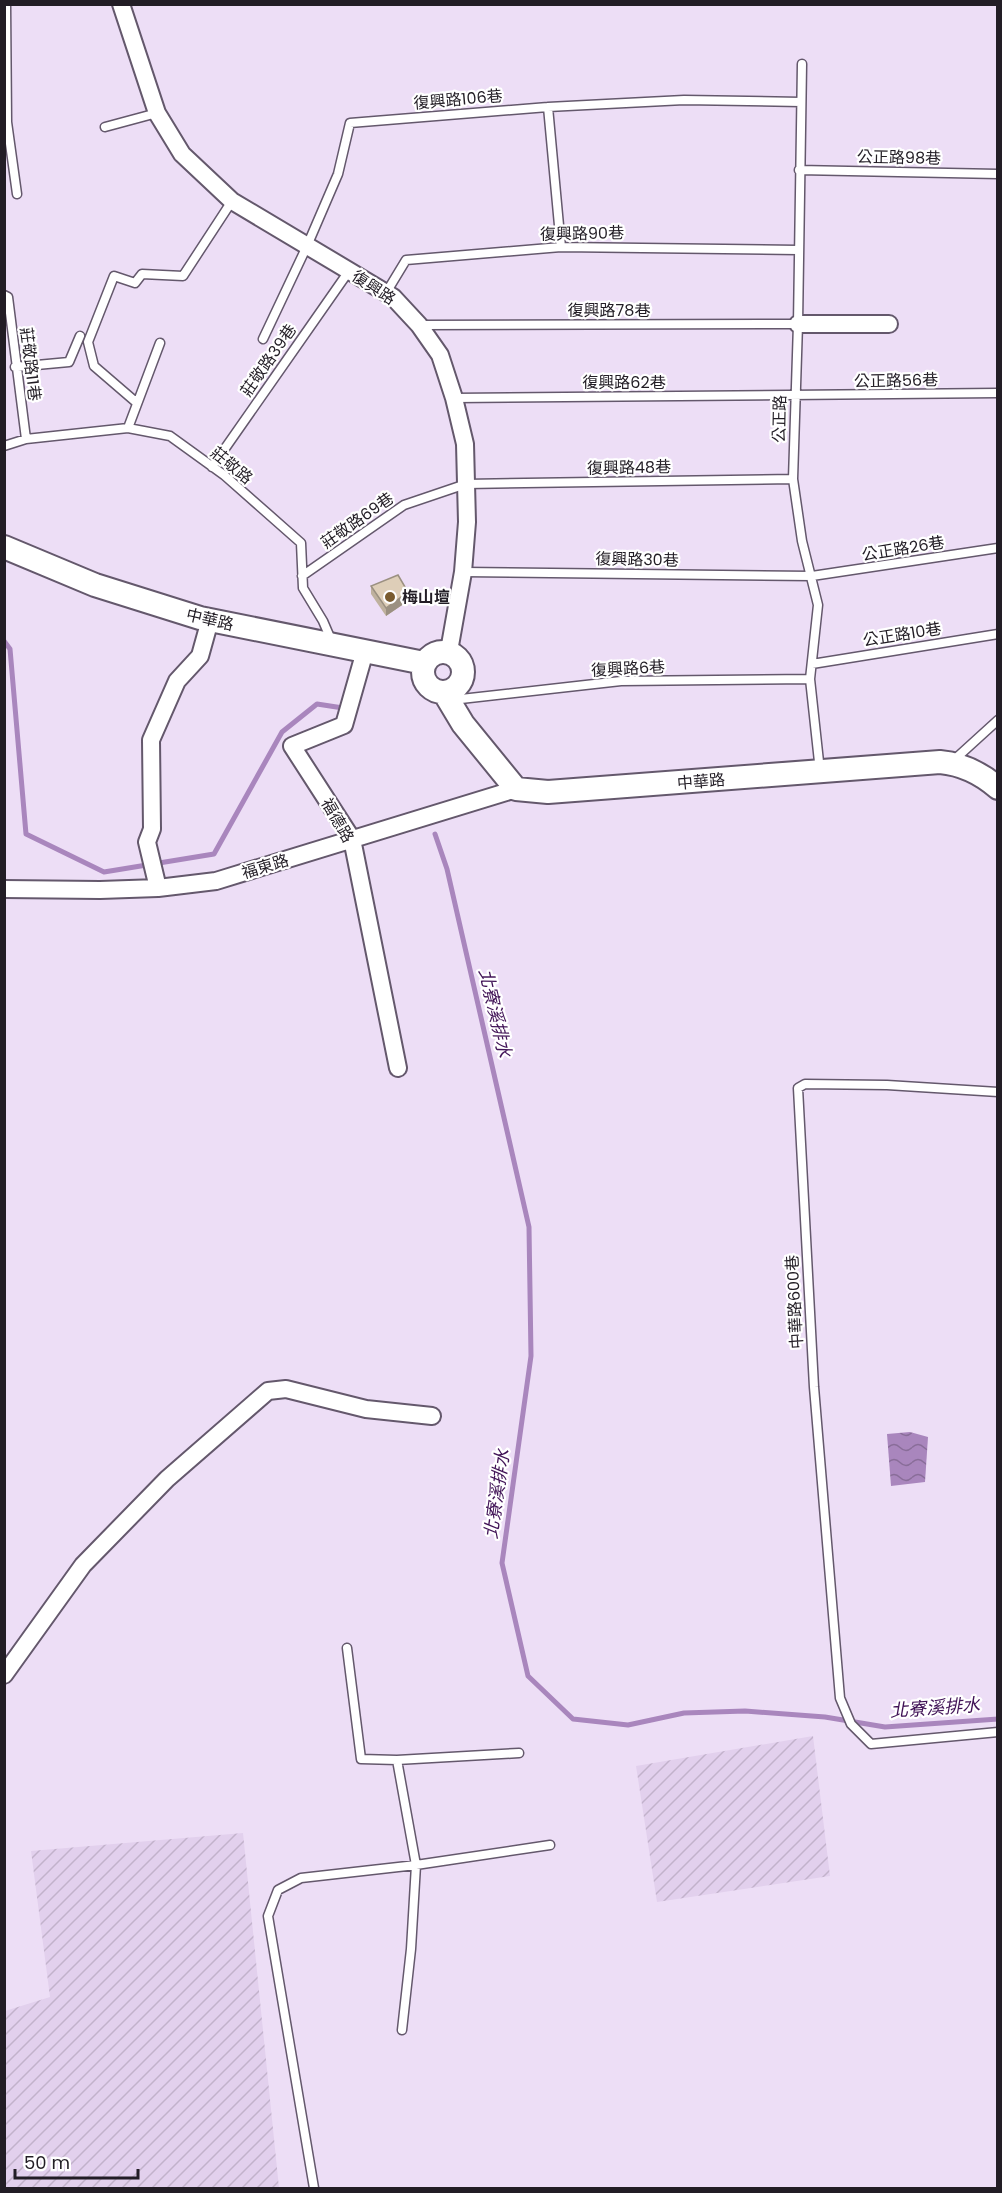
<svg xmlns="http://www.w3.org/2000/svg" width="1002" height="2193" font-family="Poppins,'Noto Sans TC',sans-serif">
  <defs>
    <pattern id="industrial-furrows" width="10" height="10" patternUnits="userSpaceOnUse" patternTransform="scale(1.5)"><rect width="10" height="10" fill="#e2d0ed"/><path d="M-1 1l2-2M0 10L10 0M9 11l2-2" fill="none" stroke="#c2b2cb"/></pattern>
    <pattern id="water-waves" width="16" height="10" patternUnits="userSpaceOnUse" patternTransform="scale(1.5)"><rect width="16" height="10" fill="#a986bd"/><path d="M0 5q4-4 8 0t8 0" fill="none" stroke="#896d99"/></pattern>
  </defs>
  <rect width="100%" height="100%" fill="#eddef6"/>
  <path fill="url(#industrial-furrows)" d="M813,1736L830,1876L657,1902L636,1766Z
    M243,1833L279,2188H5V2011L50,1997L31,1851Z"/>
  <path fill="url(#water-waves)" d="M910,1432L928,1437L925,1482L891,1486L887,1434Z"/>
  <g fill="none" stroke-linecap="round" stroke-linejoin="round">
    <path stroke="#a986bd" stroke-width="5" d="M4,641L10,649L26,834L104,872L214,854L282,732L317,704L343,708
      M435,834L447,869L529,1227L531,1356L502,1563L528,1676L573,1719L628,1725L684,1713L745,1711L825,1717L885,1727L998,1719"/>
    <defs>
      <path id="lane" d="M6,4L7,122L17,194
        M802,64L798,324L793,479L802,541L818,605L810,679L820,771
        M548,107L561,247
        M105,127L157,113
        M799,170L998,174
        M386,293L406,260L561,247L798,250
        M4,295L8,297L26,439
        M420,325L798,324
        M263,339L307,246L338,174L350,123L548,107L684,100L801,102
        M15,367L69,362L80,336
        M454,398L998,393
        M137,403L94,366L88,342L114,276L135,283L142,274L183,276L232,201
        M128,428L160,343
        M4,446L26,439L128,428L170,436L224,475L301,543L303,588L323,621L332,642
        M212,467L349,271
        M463,572L812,576L998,548
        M302,576L404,505L466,484L793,479
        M812,664L998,634
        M452,700L621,681L810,679
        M954,760L998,720
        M998,1092L887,1085L805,1084L798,1088L814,1387L840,1698L851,1724L871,1744L998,1732
        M347,1648L361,1759L397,1760L416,1865L411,1949L402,2030
        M397,1760L519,1753
        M314,2188L268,1916L278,1890L301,1878L416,1865L550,1845"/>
      <path id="street" d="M121,4L157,113L182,154L232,201L393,297L419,325L440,355L454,398L465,444L467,522L463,572L449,651
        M798,324H889
        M365,651L344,725L292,746L352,839L398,1068
        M158,888L147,842L152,829L151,740L177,681L200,656L210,620
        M4,889L100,890L158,888L216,881L516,789
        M4,1675L83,1565L167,1479L268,1391L286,1389L366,1409L432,1416"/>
      <path id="secondary" d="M4,547L95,585L200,618L424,663
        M423 672a20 20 0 1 1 40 0a20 20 0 1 1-40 0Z
        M445,694L463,724L516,789L548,792L940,762C962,764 982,774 998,788"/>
    </defs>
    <use href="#lane" stroke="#64586c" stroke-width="11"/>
    <use href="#street" stroke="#64586c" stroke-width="20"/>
    <use href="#secondary" stroke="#64586c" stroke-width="26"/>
    <use href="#lane" stroke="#fff" stroke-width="8"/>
    <use href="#street" stroke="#fff" stroke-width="16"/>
    <use href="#secondary" stroke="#fff" stroke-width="22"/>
  </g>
  <path fill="#bfb19e" d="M371,586L408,601L386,616L371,594Z"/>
  <path fill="#9b9081" d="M408,592V601L386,616V608Z"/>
  <path fill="#deceb8" stroke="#9b9081" stroke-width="1.5" d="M398,575L408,592L386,608L371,586Z"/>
  <circle fill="#795b2f" stroke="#fff" stroke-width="2" cx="390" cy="597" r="6"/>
  <g text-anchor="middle" stroke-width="4.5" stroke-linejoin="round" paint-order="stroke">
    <g font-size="16" fill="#221d25" stroke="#fff">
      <text transform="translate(458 99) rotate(-5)" y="6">復興路106巷</text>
      <text transform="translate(899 157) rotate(1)" y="6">公正路98巷</text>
      <text transform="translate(582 233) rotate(-1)" y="6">復興路90巷</text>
      <text transform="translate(374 287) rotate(33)" y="6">復興路</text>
      <text x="609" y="316">復興路78巷</text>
      <text transform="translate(268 360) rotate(-55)" y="6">莊敬路39巷</text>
      <text transform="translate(31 364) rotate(83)" y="6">莊敬路11巷</text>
      <text transform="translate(896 380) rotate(-1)" y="6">公正路56巷</text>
      <text x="624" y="388">復興路62巷</text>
      <text transform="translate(779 419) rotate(-89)" y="6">公正路</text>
      <text transform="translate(232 465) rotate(39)" y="6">莊敬路</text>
      <text transform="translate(629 467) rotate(-1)" y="6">復興路48巷</text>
      <text transform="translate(357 520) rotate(-35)" y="6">莊敬路69巷</text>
      <text transform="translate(903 548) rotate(-9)" y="6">公正路26巷</text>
      <text transform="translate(637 559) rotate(1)" y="6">復興路30巷</text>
      <text transform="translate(210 619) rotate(13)" y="6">中華路</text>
      <text transform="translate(902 634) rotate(-9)" y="6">公正路10巷</text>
      <text transform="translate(628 668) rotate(-3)" y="6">復興路6巷</text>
      <text transform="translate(701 781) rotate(-5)" y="6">中華路</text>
      <text transform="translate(338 820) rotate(60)" y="6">福德路</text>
      <text transform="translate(265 866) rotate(-17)" y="6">福東路</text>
      <text transform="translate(794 1302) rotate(-93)" y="6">中華路600巷</text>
    </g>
    <g font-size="16" font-weight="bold" fill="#221d25" stroke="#fff" text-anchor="start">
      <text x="402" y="603">梅山壇</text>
    </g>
    <g font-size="18" font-style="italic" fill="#401256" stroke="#fff">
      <text transform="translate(495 1013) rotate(77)" y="6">北寮溪排水</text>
      <text transform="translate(497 1494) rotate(-82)" y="6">北寮溪排水</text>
      <text transform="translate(935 1708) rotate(-4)" y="6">北寮溪排水</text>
    </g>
  </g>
  <rect width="1002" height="2193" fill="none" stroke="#221d25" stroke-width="12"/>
  <path d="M15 2169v9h123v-9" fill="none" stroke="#221d25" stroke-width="3"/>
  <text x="24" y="2169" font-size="18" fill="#221d25" stroke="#ffffff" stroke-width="4.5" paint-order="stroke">50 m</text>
</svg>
